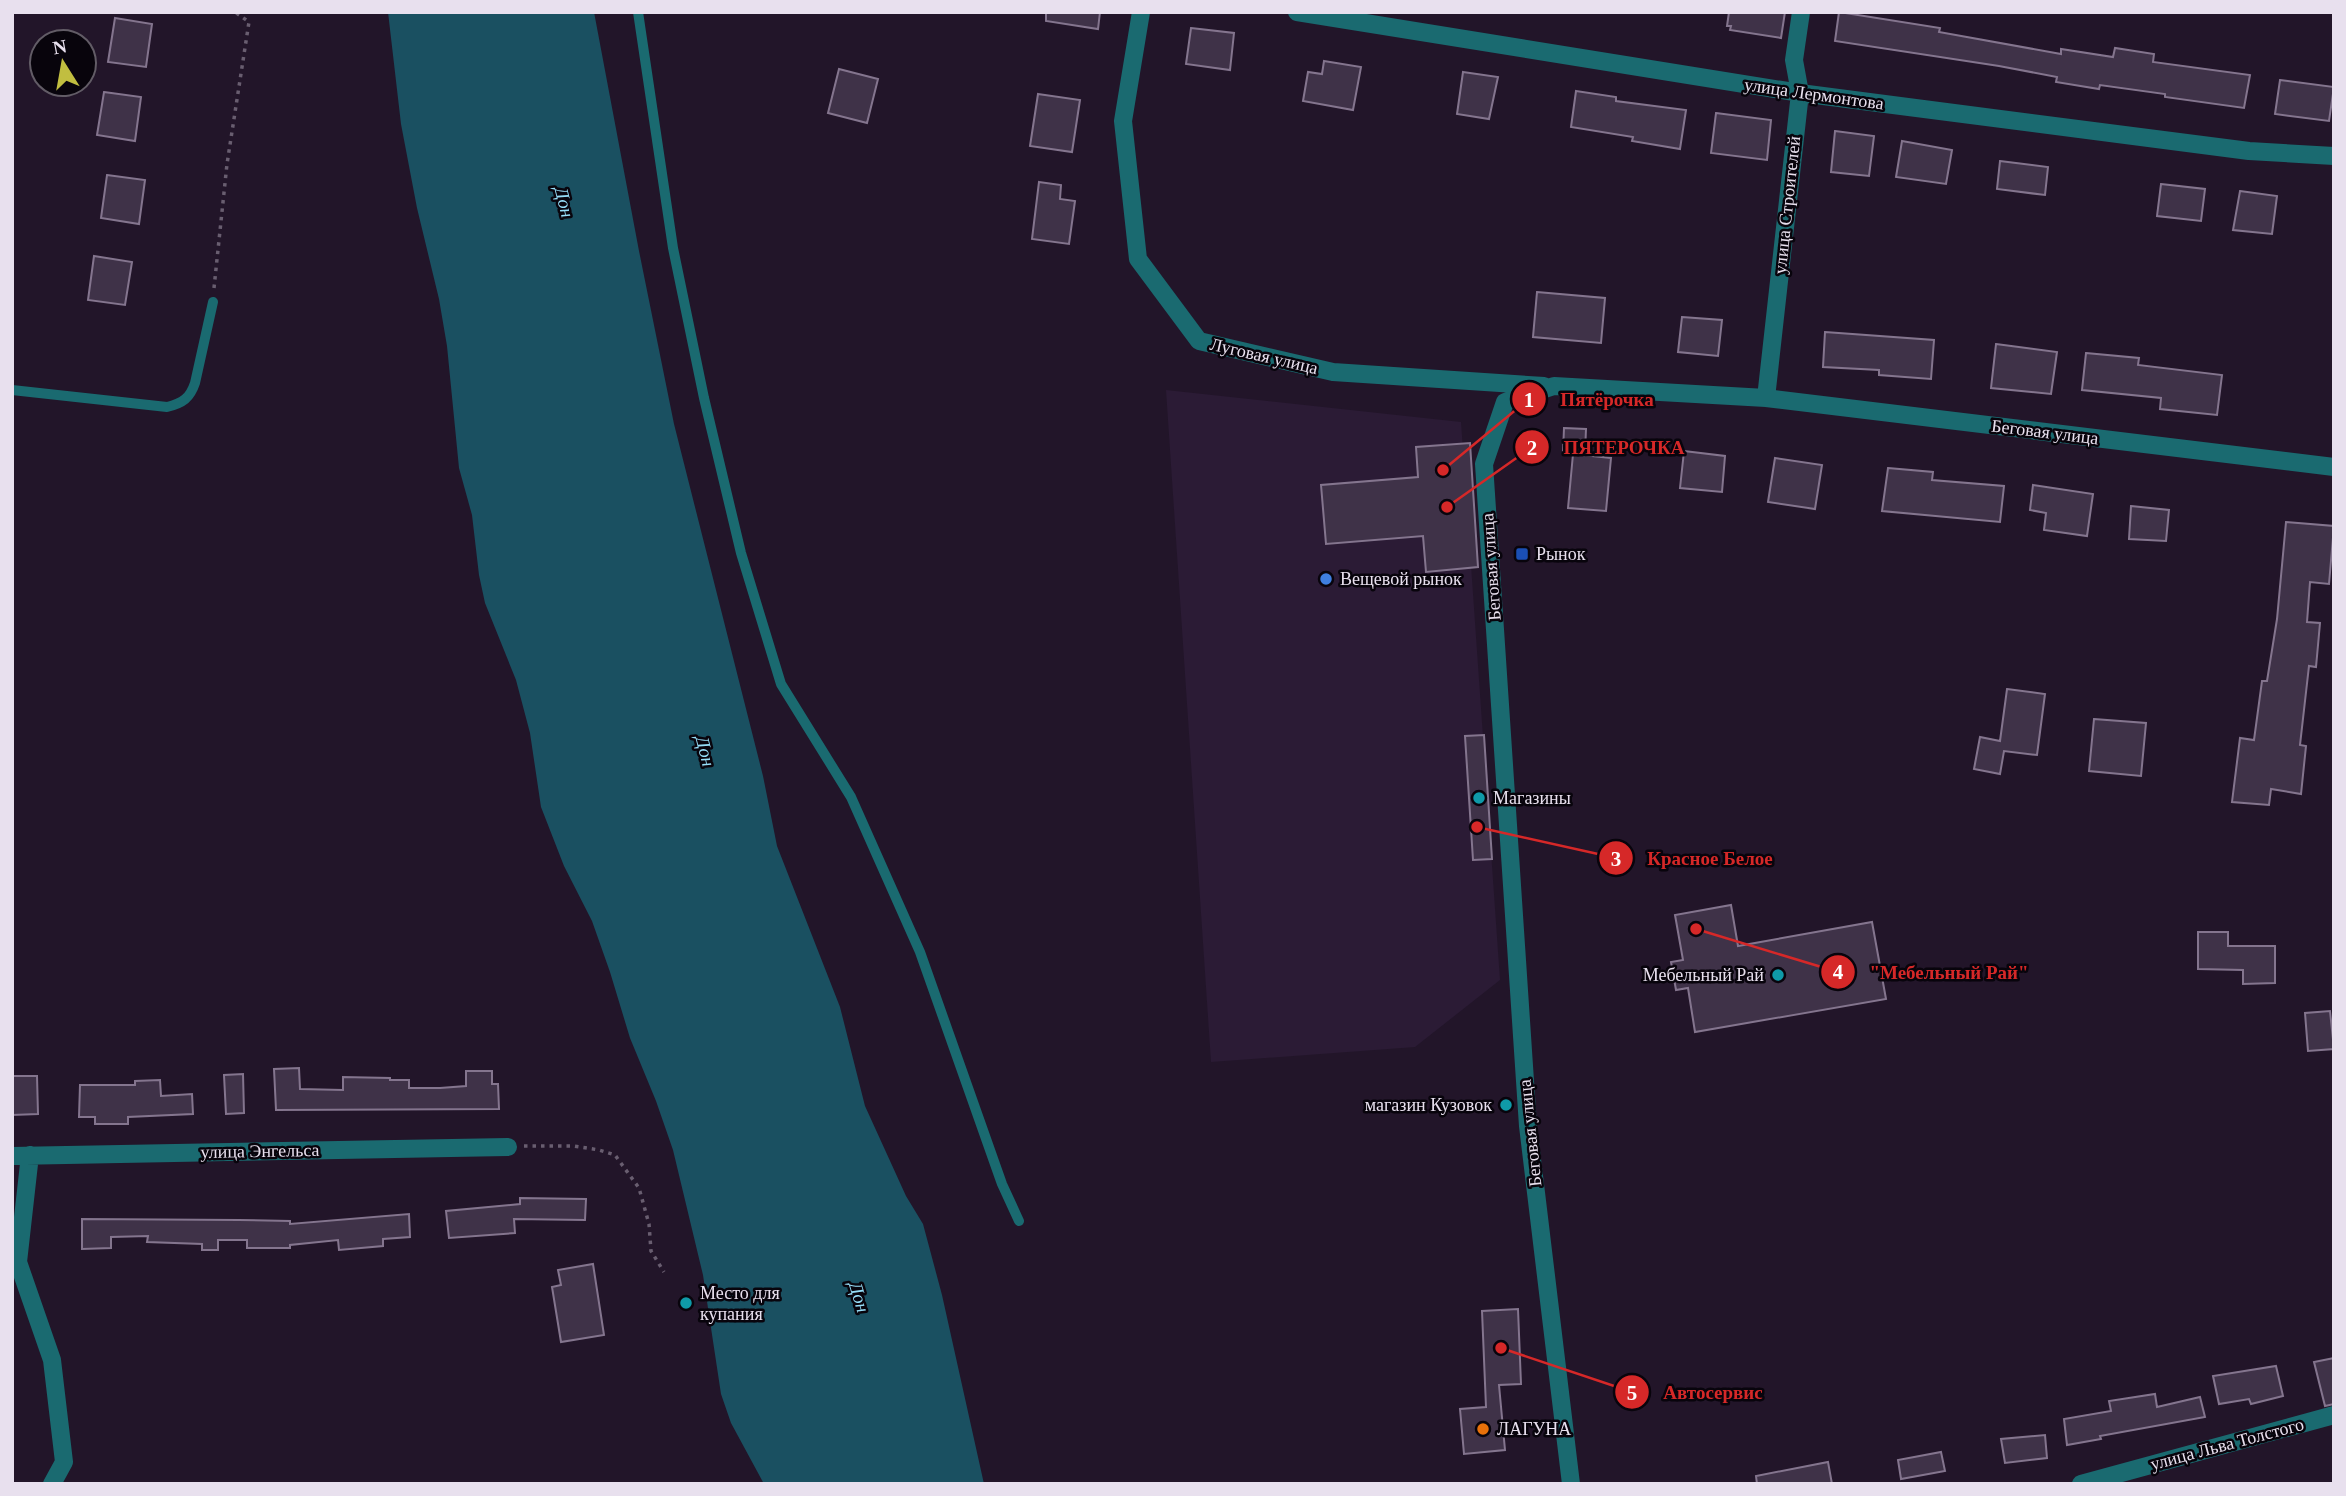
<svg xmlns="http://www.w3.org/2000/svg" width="2346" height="1496" font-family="Georgia,serif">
  <rect width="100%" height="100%" fill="#221529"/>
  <path fill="#2b1b35" d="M1166,390L1461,422L1500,980L1415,1047L1211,1062Z"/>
  <path fill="#1a5061" d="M388,12H594L639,251L674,424L763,776L777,846L840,1007L865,1106L906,1196L923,1224L942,1295L984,1484H764L731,1423L721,1394L703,1275L673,1150L656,1101L630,1038L610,972L592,921L564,866L541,807L530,733L516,680L485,603L479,575L472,515L459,468L447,346L439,299L417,208L401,124Z"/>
  <path fill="#3f3248" stroke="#84758e" stroke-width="2" d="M1046,12H1100L1098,29L1046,21Z
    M1729,12H1785L1781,38L1730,30L1731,26H1727Z
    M1839,12L1940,28L1939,32L2061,54V49L2113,57L2115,48L2154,54L2153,62L2250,75L2244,108L2165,97V94L2100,85L2099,89L2056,82L2057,77L1999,66L1835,41Z
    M115,18L152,24L146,67L108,62Z
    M1191,28L1234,33L1230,70L1186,64Z
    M1324,61L1361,67L1353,110L1303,101L1308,72L1322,74Z
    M839,69L878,79L867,123L828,113Z
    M1463,72L1498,77L1489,119L1457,114Z
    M2280,80L2334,87L2329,121L2275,114Z
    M1576,91L1616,97V101L1686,110L1680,149L1632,141L1633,137L1571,127Z
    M104,92L141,97L135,141L97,135Z
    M1038,94L1080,100L1072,152L1030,146Z
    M1716,113L1771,120L1767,160L1711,153Z
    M1835,131L1874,136L1869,176L1831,172Z
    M1902,141L1952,150L1946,184L1896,177Z
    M2000,161L2048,167L2045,195L1997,189Z
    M107,175L145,180L139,224L101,218Z
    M1039,182L1061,185L1060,199L1075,201L1069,244L1032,239Z
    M2161,184L2205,189L2201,221L2157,216Z
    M2240,191L2277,196L2272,234L2233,230Z
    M94,256L132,262L125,305L88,300Z
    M1537,292L1605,298L1601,343L1533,337Z
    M1682,317L1722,320L1718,356L1678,352Z
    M1825,332L1934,340L1931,379L1879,375V370L1823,367Z
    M1996,344L2057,352L2051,394L1991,388Z
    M2086,353L2139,358L2138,365L2222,375L2217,415L2160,409L2161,398L2082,390Z
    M1564,428L1586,429L1585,454L1563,453Z
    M1470,443L1478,567L1426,572L1423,536L1326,544L1321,485L1418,477L1416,447Z
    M1684,451L1725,456L1722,492L1680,488Z
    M1573,454L1611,458L1606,511L1568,508Z
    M1775,458L1822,465L1815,509L1768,502Z
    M1888,468L1933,472L1932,480L2004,486L2000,522L1882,511Z
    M2033,485L2093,494L2087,536L2044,530L2046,513L2030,510Z
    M2131,506L2169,510L2166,541L2129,539Z
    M2286,522L2334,526L2329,584L2310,582L2307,622L2320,623L2316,667L2309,666L2300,745L2306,746L2301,794L2271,789L2269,805L2232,802L2240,738L2254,740L2262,681H2267L2277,619Z
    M2007,689L2045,694L2037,755L2004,751L2000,774L1974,769L1980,737L2000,741Z
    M2094,719L2146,723L2141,776L2089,771Z
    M1484,735L1492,859L1473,860L1465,736Z
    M1731,905L1738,946L1872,922L1886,999L1695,1032L1688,988L1676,990L1671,962L1683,960L1675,915Z
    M2198,932H2228V946H2275V983L2243,984V970L2198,969Z
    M2330,1011L2334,1049L2308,1051L2305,1013Z
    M299,1068L300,1089L343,1090V1077L390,1078V1080H409V1088H440L466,1086V1071H492V1084H498L499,1109L276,1110L274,1069Z
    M243,1074L244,1113L226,1114L224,1075Z
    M12,1076H37L38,1114L12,1115Z
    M160,1080L161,1096L192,1094L193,1114L128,1117V1124H95V1117H79L80,1085H135V1081Z
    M520,1198L586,1199L585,1220L514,1219L515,1233L449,1238L446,1211L520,1204Z
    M409,1214L410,1237L383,1239V1246L339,1250L338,1240L290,1245V1248H247V1240H218V1250H202V1244L147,1242L148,1236L111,1237V1248L82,1249V1219L239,1220L290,1221V1224Z
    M593,1264L604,1335L561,1342L552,1287L561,1285L558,1270Z
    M1518,1309L1521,1384L1499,1385L1505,1450L1464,1454L1460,1409L1486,1407L1482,1311Z
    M2334,1358V1404L2325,1406L2314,1362Z
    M2276,1366L2283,1396L2251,1404L2249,1399L2219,1404L2213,1376Z
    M2155,1394L2157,1407L2200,1397L2205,1417L2100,1436L2101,1439L2067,1445L2064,1419L2111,1411L2109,1401Z
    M2045,1435L2047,1458L2005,1463L2001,1439Z
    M1941,1452L1945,1471L1901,1479L1898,1460Z
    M1828,1462L1832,1484H1757L1756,1476Z"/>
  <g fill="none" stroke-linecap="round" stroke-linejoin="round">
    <path stroke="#695e70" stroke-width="3.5" stroke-dasharray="3.5 5" stroke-linecap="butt" d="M214,288L227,164L249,22L235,12
      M524,1146H574L599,1150L615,1155L639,1188L649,1224L651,1251L664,1272"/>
    <path stroke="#1a6a70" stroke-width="10" d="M638,12L673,248L704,398L741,553L781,684L851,797L920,952L1002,1184L1019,1221
      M12,390L167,407C183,403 190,398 195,383L213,302"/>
    <path stroke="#1a6a70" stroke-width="18" d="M1141,12L1123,121L1138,259L1199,341L1333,372L1544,386
      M1297,12L1800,93L2249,151L2334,156
      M1766,398L1800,93L1794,60L1801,12
      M30,1155L18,1262L52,1360L64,1462L52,1484
      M12,1156L508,1147
      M1571,1484L1528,1126L1484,464L1505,402L1554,386L1766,398L2334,467
      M2081,1484L2334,1415"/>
  </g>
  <rect fill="#1a4fb4" stroke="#08040c" stroke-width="2.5" x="1515" y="547" width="14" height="14" rx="3.5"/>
  <circle fill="#3f7fe0" stroke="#08040c" stroke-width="2.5" cx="1326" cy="579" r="7"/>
  <g fill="#0f9aa8" stroke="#08040c" stroke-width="2.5">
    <circle cx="1479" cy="798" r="7"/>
    <circle cx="1778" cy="975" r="7"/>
    <circle cx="1506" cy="1105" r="7"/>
    <circle cx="686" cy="1303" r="7"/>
  </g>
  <circle fill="#e8710a" stroke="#08040c" stroke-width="2.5" cx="1483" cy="1429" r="7"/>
  <g text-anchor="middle" stroke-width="5" stroke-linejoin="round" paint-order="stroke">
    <g font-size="18" fill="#e8e0ee" stroke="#08040c">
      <text transform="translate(1814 94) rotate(8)" y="6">улица Лермонтова</text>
      <text transform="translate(1787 205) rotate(-84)" y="6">улица Строителей</text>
      <text transform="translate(1264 356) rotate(13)" y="6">Луговая улица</text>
      <text transform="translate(2045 432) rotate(7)" y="6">Беговая улица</text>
      <text transform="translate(1491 567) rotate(-94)" y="6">Беговая улица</text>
      <text transform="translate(1530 1133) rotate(-96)" y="6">Беговая улица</text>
      <text transform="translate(260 1151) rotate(-1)" y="6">улица Энгельса</text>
      <text transform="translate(2227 1444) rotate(-15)" y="6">улица Льва Толстого</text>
    </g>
    <g font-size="18" fill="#e8e0ee" stroke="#08040c" text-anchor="start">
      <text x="1536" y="560">Рынок</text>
      <text x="1340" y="585">Вещевой рынок</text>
      <text x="1493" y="804">Магазины</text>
      <text x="1764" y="981" text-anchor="end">Мебельный Рай</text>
      <text x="1492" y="1111" text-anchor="end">магазин Кузовок</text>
      <text x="700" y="1299">Место для<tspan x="700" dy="21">купания</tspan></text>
      <text x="1497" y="1435">ЛАГУНА</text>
    </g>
    <g font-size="19" font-style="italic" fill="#96def8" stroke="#08040c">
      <text transform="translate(565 202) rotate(76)" y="7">Дон</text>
      <text transform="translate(706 751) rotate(76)" y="7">Дон</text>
      <text transform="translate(860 1297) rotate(73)" y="7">Дон</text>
    </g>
  </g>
  <path fill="none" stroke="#d62828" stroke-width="2.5" d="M1443 470L1529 399M1447 507L1532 447M1477 827L1616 858M1696 929L1838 972M1501 1348L1632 1392"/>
  <g fill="#d62828" stroke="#08040c" stroke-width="2.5">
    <circle cx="1443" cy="470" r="7"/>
    <circle cx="1447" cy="507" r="7"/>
    <circle cx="1477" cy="827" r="7"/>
    <circle cx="1696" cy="929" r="7"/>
    <circle cx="1501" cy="1348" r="7"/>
    <circle cx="1529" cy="399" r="18"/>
    <circle cx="1532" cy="447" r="18"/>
    <circle cx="1616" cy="858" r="18"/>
    <circle cx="1838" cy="972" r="18"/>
    <circle cx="1632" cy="1392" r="18"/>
  </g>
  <g font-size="21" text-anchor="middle" font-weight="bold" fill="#fff">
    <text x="1529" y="407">1</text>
    <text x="1532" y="455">2</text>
    <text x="1616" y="866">3</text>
    <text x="1838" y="979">4</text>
    <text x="1632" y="1400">5</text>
  </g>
  <g font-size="19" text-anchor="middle" font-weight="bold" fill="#d62828" stroke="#08040c" stroke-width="5" stroke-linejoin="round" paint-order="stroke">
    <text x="1607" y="406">Пятёрочка</text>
    <text x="1624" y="454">ПЯТЕРОЧКА</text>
    <text x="1710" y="865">Красное Белое</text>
    <text x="1949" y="979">"Мебельный Рай"</text>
    <text x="1713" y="1399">Автосервис</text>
  </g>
  <rect width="2346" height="1496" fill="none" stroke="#e8e0ee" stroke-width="28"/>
  <g transform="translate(63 63) rotate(349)"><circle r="33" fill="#08040c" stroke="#625c66" stroke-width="2"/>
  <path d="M0-5L12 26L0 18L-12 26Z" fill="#c1be40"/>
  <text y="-10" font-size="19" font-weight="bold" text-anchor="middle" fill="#e8e0ee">N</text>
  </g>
</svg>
